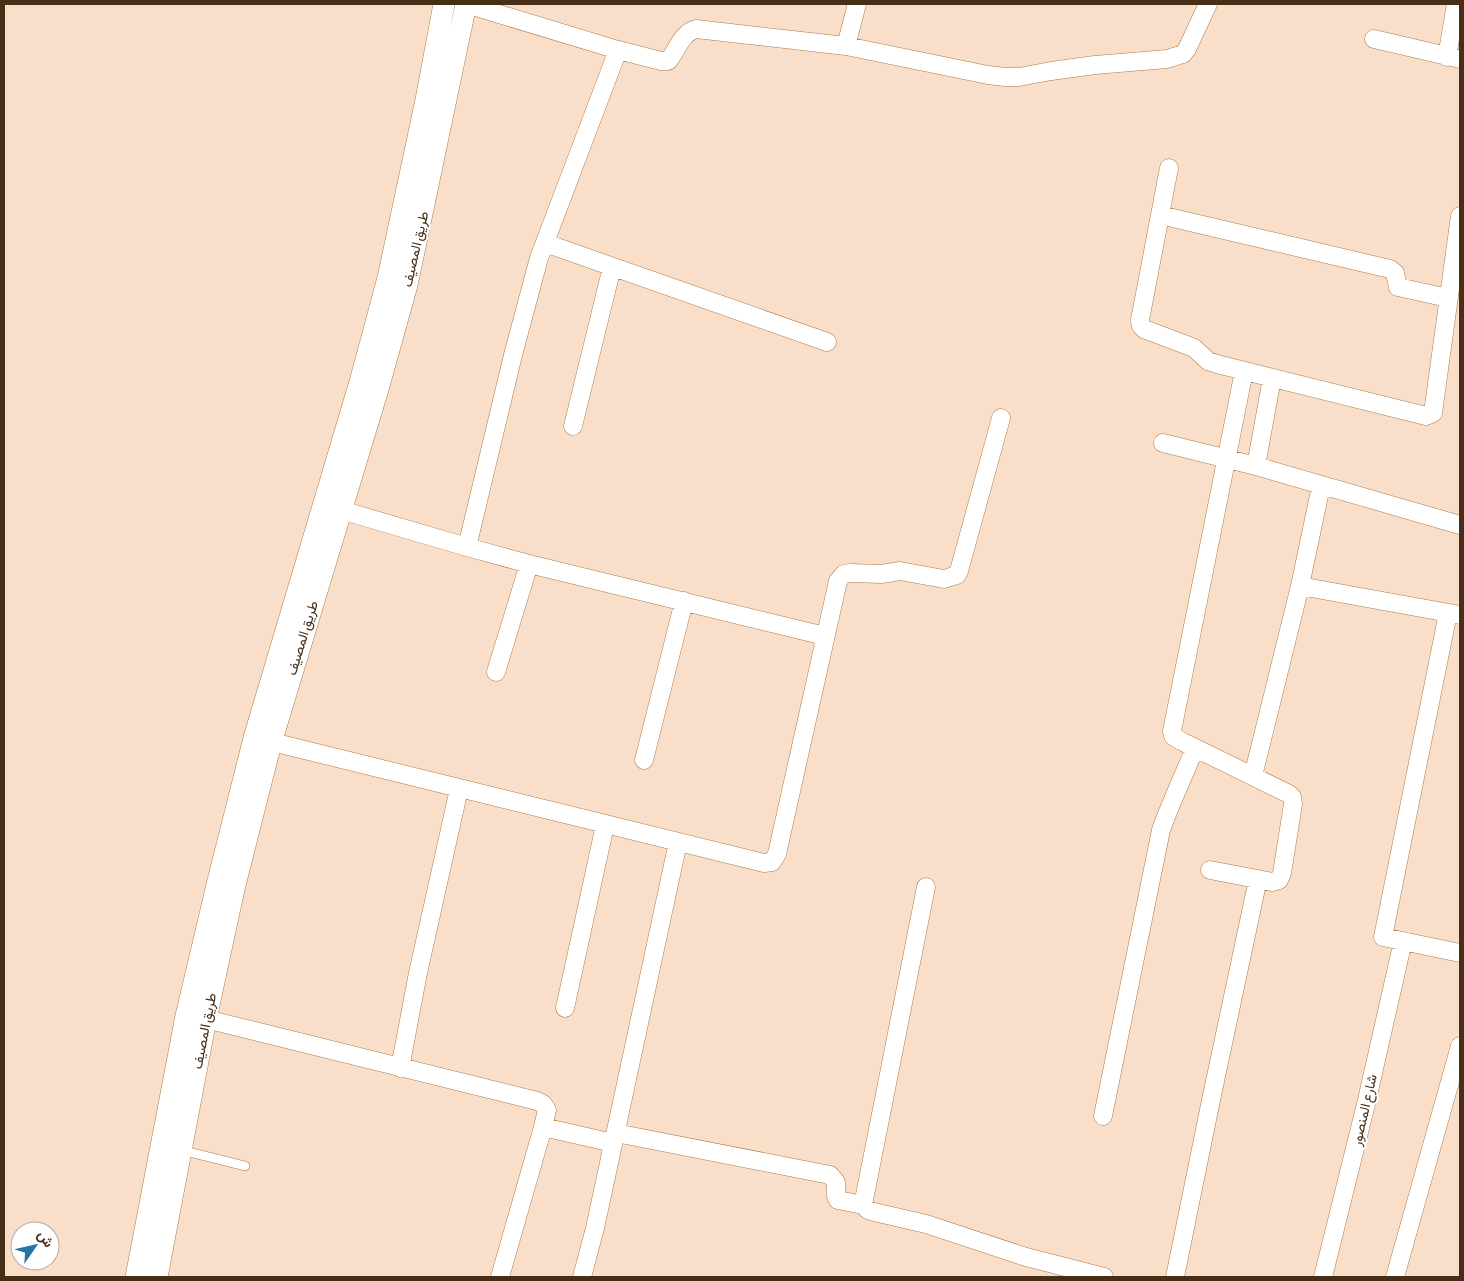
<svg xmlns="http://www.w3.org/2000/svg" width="1464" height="1281" font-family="'Asap Condensed',Vazirmatn,sans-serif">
  <rect width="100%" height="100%" fill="#f9dfca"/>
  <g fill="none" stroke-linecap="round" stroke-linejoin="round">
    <defs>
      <path id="service" d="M181,1150L245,1166"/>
      <path id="minor" d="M466,4L618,50L661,61H668C678,50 680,34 696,29L846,46L857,4
        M1374,39L1460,59
        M846,46L988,75L1005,77H1019L1051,71L1095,65L1167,59L1183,54L1187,49L1208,4
        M1447,57L1456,4
        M1169,168L1140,320L1141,326L1144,329L1194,348L1208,361L1217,364L1426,416L1433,413L1460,216
        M1160,215L1390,269L1395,273L1398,287L1448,298
        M545,243L827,342
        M573,426L612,267
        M1163,443L1256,466L1460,525
        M1256,466L1272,378
        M341,510L467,547L529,564L825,636
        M467,547L513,355L539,258L618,50
        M1300,586L1460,615
        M1448,613L1383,937L1460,953
        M496,672L529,564
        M260,739L764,863L772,862L777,854L838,581L844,574L850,573L881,574L900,571L944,579L957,575L959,571L1001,418
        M644,760L684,601
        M1253,776L1300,586L1321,486
        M1210,870L1272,882L1279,880L1282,873L1293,804L1292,797L1289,794L1181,741L1173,736L1172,731L1244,371
        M926,887L863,1205L868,1210L874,1212L926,1224L1026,1257L1104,1277
        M565,1008L605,825
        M206,1019L537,1101L543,1104L547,1110L543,1127
        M400,1068L418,973L459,789
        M1103,1116L1161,830C1171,802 1184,775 1195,748
        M616,1133L830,1175L836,1182V1196L838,1200L863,1205
        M500,1277L543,1127L613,1143
        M582,1277L595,1228L678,842
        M1175,1277L1211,1100L1258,879
        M1323,1277L1366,1104L1403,941
        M1395,1277L1460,1046"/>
      <path id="tertiary" d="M136,1277L186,1016L217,885L254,738L360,382L388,278L426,100L444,4
        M157,1277L206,1019L234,889L271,743L378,389L407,285L466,4"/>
    </defs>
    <use href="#service" stroke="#b37941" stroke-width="10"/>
    <use href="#minor" stroke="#b37941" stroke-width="19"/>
    <use href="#tertiary" stroke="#b37941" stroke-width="22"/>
    <use href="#service" stroke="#fff" stroke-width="9"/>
    <use href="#minor" stroke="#fff" stroke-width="18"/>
    <use href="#tertiary" stroke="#fff" stroke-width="21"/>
  </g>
  <g text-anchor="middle" stroke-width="4" stroke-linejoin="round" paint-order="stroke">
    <g font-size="14" fill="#472e17" stroke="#fff">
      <text transform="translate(415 249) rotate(-77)" y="5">طريق المصيف</text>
      <text transform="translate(302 638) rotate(-73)" y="5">طريق المصيف</text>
      <text transform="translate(204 1031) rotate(-79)" y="5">طريق المصيف</text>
      <text transform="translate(1364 1110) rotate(-77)" y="5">شارع المنصور</text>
    </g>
  </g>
  <rect width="1464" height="1281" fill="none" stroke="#472e17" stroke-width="10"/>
  <g transform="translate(35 1246) rotate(56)"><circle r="24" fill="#ffffff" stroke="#b5aba2"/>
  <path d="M0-4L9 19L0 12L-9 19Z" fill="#2774a6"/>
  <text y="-8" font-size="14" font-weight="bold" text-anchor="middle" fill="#472e17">ش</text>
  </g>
</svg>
